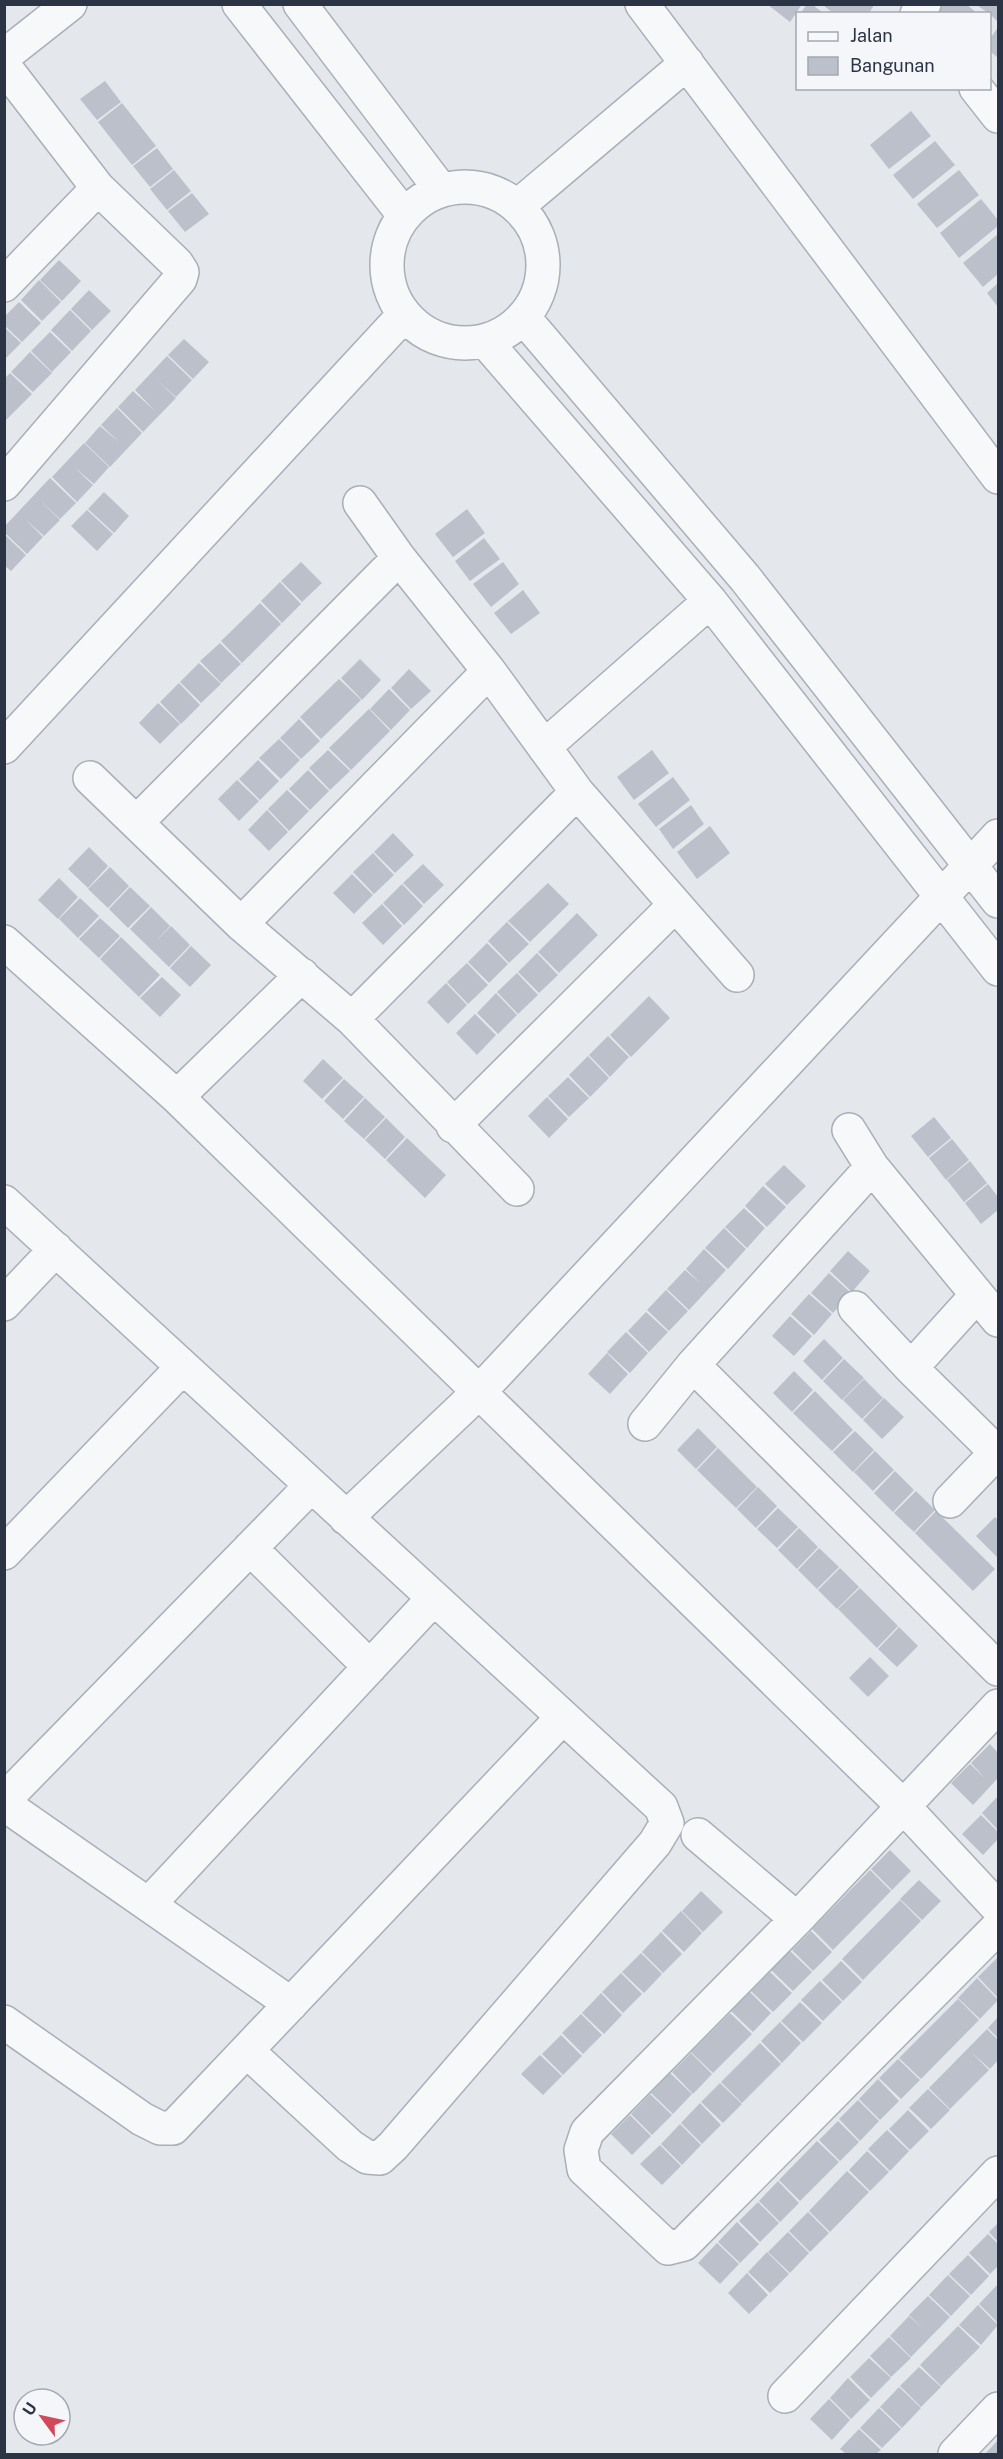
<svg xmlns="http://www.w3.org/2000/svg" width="1003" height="2459" font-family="'Public Sans',sans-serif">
  <rect width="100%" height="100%" fill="#e4e7ec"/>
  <path fill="#bbc0ca" d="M767,4H802L790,22Z
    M807,4H812L824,14H800Z
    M822,4H875L868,14H834Z
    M943,4H966L978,14H936Z
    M975,4H998V22L990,14Z
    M998,27V58L990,51V39Z
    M105,81L121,102L97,120L80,99Z
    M122,103L156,146L132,165L98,122Z
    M911,111L931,136L889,169L870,145Z
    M935,141L955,165L913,199L893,175Z
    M157,148L173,169L150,187L133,166Z
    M174,170L191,191L167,210L150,189Z
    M959,170L979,195L937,228L917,204Z
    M192,193L209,214L185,232L168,211Z
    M981,199L998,220V226L959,258L940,233Z
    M998,234V274L983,287L963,263Z
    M59,260L81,281L62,301L40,280Z
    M39,280L61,302L42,321L21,300Z
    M998,283V307L987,293Z
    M89,290L111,311L92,330L71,309Z
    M19,302L41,323L22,342L4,325V317Z
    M70,310L91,331L72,351L51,330Z
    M4,327L21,343L4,360Z
    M50,332L71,352L52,372L31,351Z
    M184,339L209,362L193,379L168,355Z
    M30,352L52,373L33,392L11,372Z
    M167,356L192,380L176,397L156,379L176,398L143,432L118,407L133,391L155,411L135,390Z
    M10,373L32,394L4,422V379Z
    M117,408L142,433L110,467L85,443L100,426L120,443L101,425Z
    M84,443L109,467L94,484L74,467L93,485L77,502L52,477Z
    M50,478L76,503L60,519L41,501L60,520L44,536L25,519L43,537L27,554L4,532V527Z
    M104,492L129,516L114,533L88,509Z
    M467,509L485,533L453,557L435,534Z
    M87,510L113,534L97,551L71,526Z
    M4,534L26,555L11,571L4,565Z
    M484,538L500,559L470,581L455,561Z
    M301,562L322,583L302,602L281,581Z
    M503,562L519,584L491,607L473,584Z
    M280,582L301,604L282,623L261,601Z
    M523,590L540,613L511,634L494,613Z
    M260,603L281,624L242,663L221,641Z
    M220,643L241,664L221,683L200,661Z
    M360,659L381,680L362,700L341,678Z
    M199,663L221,684L201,703L180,682Z
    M409,669L431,691L411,709L391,688Z
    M339,679L361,700L321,739L300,717Z
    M179,683L200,705L181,724L160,702Z
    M389,689L410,710L391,730L370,709Z
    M158,703L180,724L160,744L139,723Z
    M369,709L390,731L351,770L329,748Z
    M299,719L320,741L301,759L280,738Z
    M279,739L300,760L281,779L259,758Z
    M328,750L350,771L330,790L309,768Z
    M652,750L669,773L634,800L617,777Z
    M258,760L279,781L260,800L239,779Z
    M308,770L329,791L310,810L289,789Z
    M673,777L690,800L656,827L638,804Z
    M237,780L259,801L239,821L218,799Z
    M287,790L309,811L289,831L268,809Z
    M691,805L704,824L673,849L659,829Z
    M267,810L288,832L269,851L248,830Z
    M710,826L730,853L697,879L677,852Z
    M393,833L414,855L395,873L374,852Z
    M89,847L108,866L88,888L68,869Z
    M373,853L394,875L374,894L353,872Z
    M423,864L444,885L424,904L403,883Z
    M110,867L129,886L108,908L88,889Z
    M352,874L373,895L354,914L333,893Z
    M59,878L78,897L58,919L38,900Z
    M548,883L569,904L530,942L508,921Z
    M402,884L423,906L404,925L383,903Z
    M130,887L150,906L128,928L109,909Z
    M80,898L99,916L78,938L59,919Z
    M382,904L402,926L383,945L362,923Z
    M151,907L170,926L156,941L171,926L190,945L169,967L130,929Z
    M577,913L598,935L559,973L538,952Z
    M100,918L120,936L99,958L79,939Z
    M507,922L529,944L509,963L488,941Z
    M121,937L160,975L139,997L100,959Z
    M487,943L508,964L489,983L468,962Z
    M191,946L211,965L190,987L170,968Z
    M537,953L558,975L539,993L518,972Z
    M467,963L488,985L468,1004L447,982Z
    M517,973L538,995L518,1014L497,992Z
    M162,977L181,995L160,1017L140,998Z
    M446,983L467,1005L448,1024L427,1002Z
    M496,993L517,1015L498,1034L477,1013Z
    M649,996L670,1018L631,1057L610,1035Z
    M475,1014L496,1035L477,1055L456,1033Z
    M608,1036L629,1057L610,1077L589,1055Z
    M588,1056L609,1078L590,1097L569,1075Z
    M323,1059L343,1078L322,1099L303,1081Z
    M568,1077L589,1098L569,1117L548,1096Z
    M344,1079L364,1097L343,1119L324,1101Z
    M547,1097L568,1119L549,1138L528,1116Z
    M365,1098L385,1117L364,1139L344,1121Z
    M934,1117L951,1138L928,1157L911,1136Z
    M386,1118L405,1137L385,1159L365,1140Z
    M407,1138L446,1175L425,1198L386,1160Z
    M952,1139L969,1160L946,1180L929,1158Z
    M970,1161L987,1183L964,1202L947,1180Z
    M784,1165L806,1186L787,1205L765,1184Z
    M988,1184L998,1197V1210L981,1224L965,1203Z
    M763,1186L786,1207L767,1227L745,1206Z
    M744,1208L765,1228L747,1248L725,1227Z
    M724,1228L746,1249L728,1269L705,1248Z
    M704,1249L726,1270L689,1310L667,1289L685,1270L701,1284L686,1269Z
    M848,1251L870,1271L852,1292L830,1271Z
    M829,1273L851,1293L833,1313L811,1293Z
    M666,1290L688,1311L669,1331L647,1310Z
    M809,1294L832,1314L814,1335L791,1314Z
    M646,1312L668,1332L649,1352L628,1331Z
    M790,1316L812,1336L794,1356L772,1336Z
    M626,1332L648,1353L630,1373L607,1352Z
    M824,1339L843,1358L822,1380L803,1361Z
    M607,1353L628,1374L610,1394L588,1374Z
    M844,1359L864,1378L842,1400L823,1381Z
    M794,1371L813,1390L792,1412L773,1393Z
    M864,1379L883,1398L862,1419L843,1400Z
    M815,1391L853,1430L832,1451L793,1413Z
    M884,1398L904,1417L882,1439L863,1420Z
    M698,1428L717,1447L696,1469L677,1450Z
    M855,1431L874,1450L853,1472L833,1452Z
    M718,1448L757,1487L736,1508L697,1470Z
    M875,1451L894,1470L873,1491L854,1472Z
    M895,1471L914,1490L893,1512L874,1493Z
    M758,1487L777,1506L756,1528L737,1509Z
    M916,1491L935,1510L914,1532L894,1513Z
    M778,1508L798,1527L777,1548L757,1529Z
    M936,1511L995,1569L973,1591L915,1533Z
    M995,1517L998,1520L997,1557L976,1536Z
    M799,1528L818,1547L797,1569L778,1550Z
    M819,1548L839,1567L817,1589L798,1570Z
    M840,1568L859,1587L837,1609L818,1590Z
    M860,1588L898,1626L877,1648L838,1609Z
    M899,1627L918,1646L897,1667L878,1649Z
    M870,1657L889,1676L868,1697L849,1678Z
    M990,1744L998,1753V1778L973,1805L951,1783L970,1764L985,1778L971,1763Z
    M998,1796V1830L982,1813Z
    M981,1815L998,1832V1839L983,1855L962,1834Z
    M890,1850L911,1871L892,1890L871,1869Z
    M870,1870L891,1891L833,1950L812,1929Z
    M919,1880L941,1901L922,1920L900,1899Z
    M701,1891L723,1912L703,1932L682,1911Z
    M900,1900L921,1921L863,1980L842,1959Z
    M681,1911L702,1933L684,1952L662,1931Z
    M811,1931L832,1952L813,1971L792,1950Z
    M661,1932L682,1954L663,1973L642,1952Z
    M790,1951L812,1972L793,1991L771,1970Z
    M641,1953L662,1974L644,1993L622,1972Z
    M997,1958L998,1960V1998L978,1977Z
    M841,1961L862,1982L843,2001L822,1980Z
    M770,1972L792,1993L773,2012L751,1991Z
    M621,1973L642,1994L623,2013L602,1992Z
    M977,1978L998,2000L980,2019L958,1998Z
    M820,1981L842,2002L823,2021L801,2000Z
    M750,1992L771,2013L753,2032L731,2011Z
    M601,1993L622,2015L604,2034L582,2013Z
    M958,1999L979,2020L921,2079L899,2058Z
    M800,2002L822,2023L803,2042L781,2021Z
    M730,2013L752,2034L713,2073L691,2052Z
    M581,2014L602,2035L583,2054L562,2033Z
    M998,2017V2038L988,2028Z
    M780,2022L801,2043L782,2063L761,2041Z
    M987,2029L998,2040V2060L990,2069L970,2051L989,2070L950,2109L929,2088Z
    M561,2035L582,2056L563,2075L542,2054Z
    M760,2043L781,2064L742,2103L721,2082Z
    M691,2053L712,2074L693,2094L672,2072Z
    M540,2055L562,2076L543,2095L521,2074Z
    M898,2059L920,2080L901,2099L879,2078Z
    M670,2073L692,2094L673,2114L651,2093Z
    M878,2079L899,2101L880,2120L859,2099Z
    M720,2083L742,2104L723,2123L701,2102Z
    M928,2089L950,2110L931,2129L909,2108Z
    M650,2094L672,2115L652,2135L631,2114Z
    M858,2100L879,2121L860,2141L839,2119Z
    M700,2103L721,2125L702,2144L681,2123Z
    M908,2110L929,2131L910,2150L889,2129Z
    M630,2115L651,2136L632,2155L611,2134Z
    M838,2121L859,2142L840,2161L819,2140Z
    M680,2124L701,2145L682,2165L661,2144Z
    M887,2130L909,2151L890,2171L868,2149Z
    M817,2141L839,2162L800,2201L779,2180Z
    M660,2145L681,2166L662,2185L640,2164Z
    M867,2151L889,2172L870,2191L849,2170Z
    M847,2171L869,2192L830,2232L809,2211Z
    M778,2181L799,2203L780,2222L759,2201Z
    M758,2202L779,2223L760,2242L739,2221Z
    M808,2212L829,2233L810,2252L789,2231Z
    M737,2222L759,2244L740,2263L718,2242Z
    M998,2223V2242L989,2232Z
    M788,2232L809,2253L790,2273L768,2252Z
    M988,2234L998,2244V2266L990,2274L969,2253Z
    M717,2243L739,2264L720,2284L698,2263Z
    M767,2252L789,2274L770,2293L748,2272Z
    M968,2255L989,2276L971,2295L949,2274Z
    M747,2273L768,2295L749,2314L728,2293Z
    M948,2275L970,2296L951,2316L929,2295Z
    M998,2284V2323L979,2304Z
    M928,2296L950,2317L911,2357L890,2336L909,2316L924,2330L909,2315Z
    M978,2305L998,2325L981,2345L959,2325Z
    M958,2326L980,2347L941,2386L920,2365Z
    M889,2337L911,2358L891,2377L870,2356Z
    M869,2358L891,2378L871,2398L850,2377Z
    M919,2367L941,2387L921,2407L900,2386Z
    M848,2378L870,2400L851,2419L830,2398Z
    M899,2387L921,2408L902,2428L880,2407Z
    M829,2399L850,2420L832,2440L810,2419Z
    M879,2408L901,2429L882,2448L860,2428Z
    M859,2429L881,2450L876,2454H846L840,2449Z
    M998,2440V2454H985Z"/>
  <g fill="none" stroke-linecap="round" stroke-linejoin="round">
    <defs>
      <path id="minor" d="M239,4L404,215
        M300,4L441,190
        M642,4L998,477
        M917,14L924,4
        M4,56L70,4
        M4,66L98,188L177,264L182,272L180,279L4,484
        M976,88L998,116
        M387 265a78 78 0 1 1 156 0a78 78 0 1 1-156 0Z
        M518,206L687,63
        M4,285L98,188
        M524,318L745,578L998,901
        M486,342L710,601L998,969
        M360,503L399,558L489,671L577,792L737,975
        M4,747L403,316
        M544,747L710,601
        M90,778L241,924L352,1019L517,1189
        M137,822L399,558
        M241,924L489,671
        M4,942L177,1097L904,1807L998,1908
        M352,1019L577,792
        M177,1097L302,975
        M453,1126L675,905
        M849,1130L872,1167L998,1320
        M4,1202L661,1807L667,1823L655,1843L393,2146L380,2158L367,2157L350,2146L247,2051
        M977,1295L911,1368L997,1453
        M4,1304L56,1249
        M855,1308L911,1368
        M693,1365L998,1669
        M645,1424L693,1365L872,1167
        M950,1501L998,1451
        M346,1518L480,1391L998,836
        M250,1548L370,1667
        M4,1553L183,1367
        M998,1706L797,1919L587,2132L581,2150L584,2169L668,2248L684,2244L998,1927
        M4,1800L311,1486
        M4,1804L291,2004
        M698,1835L797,1919
        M149,1904L433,1599
        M4,2022L142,2119L160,2128H173L562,1718
        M785,2396L998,2173
        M955,2454L998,2409"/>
    </defs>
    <use href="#minor" stroke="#a9aeb7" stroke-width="36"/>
    <use href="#minor" stroke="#f7f8fa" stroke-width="33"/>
  </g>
  <rect width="1003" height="2459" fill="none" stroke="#2b3445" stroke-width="12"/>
  <rect x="796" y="12" width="195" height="78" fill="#f4f6f9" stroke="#a4a8b1" stroke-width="1.5"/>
  <rect x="808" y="32" width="30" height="9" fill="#f7f8fa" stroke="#a4a8b1" stroke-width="1.5"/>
  <text x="850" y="42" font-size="18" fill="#2b3445">Jalan</text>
  <rect x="808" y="57" width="30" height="18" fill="#bbc0ca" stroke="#a4a8b1" stroke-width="1.5"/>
  <text x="850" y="72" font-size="18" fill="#2b3445">Bangunan</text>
  <g transform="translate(42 2417) rotate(303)"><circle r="28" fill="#f4f6f9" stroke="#a4a8b1" stroke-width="1.5"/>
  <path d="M0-4.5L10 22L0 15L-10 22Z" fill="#d1495b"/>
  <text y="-9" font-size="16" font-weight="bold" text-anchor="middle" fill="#2b3445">U</text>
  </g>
</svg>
